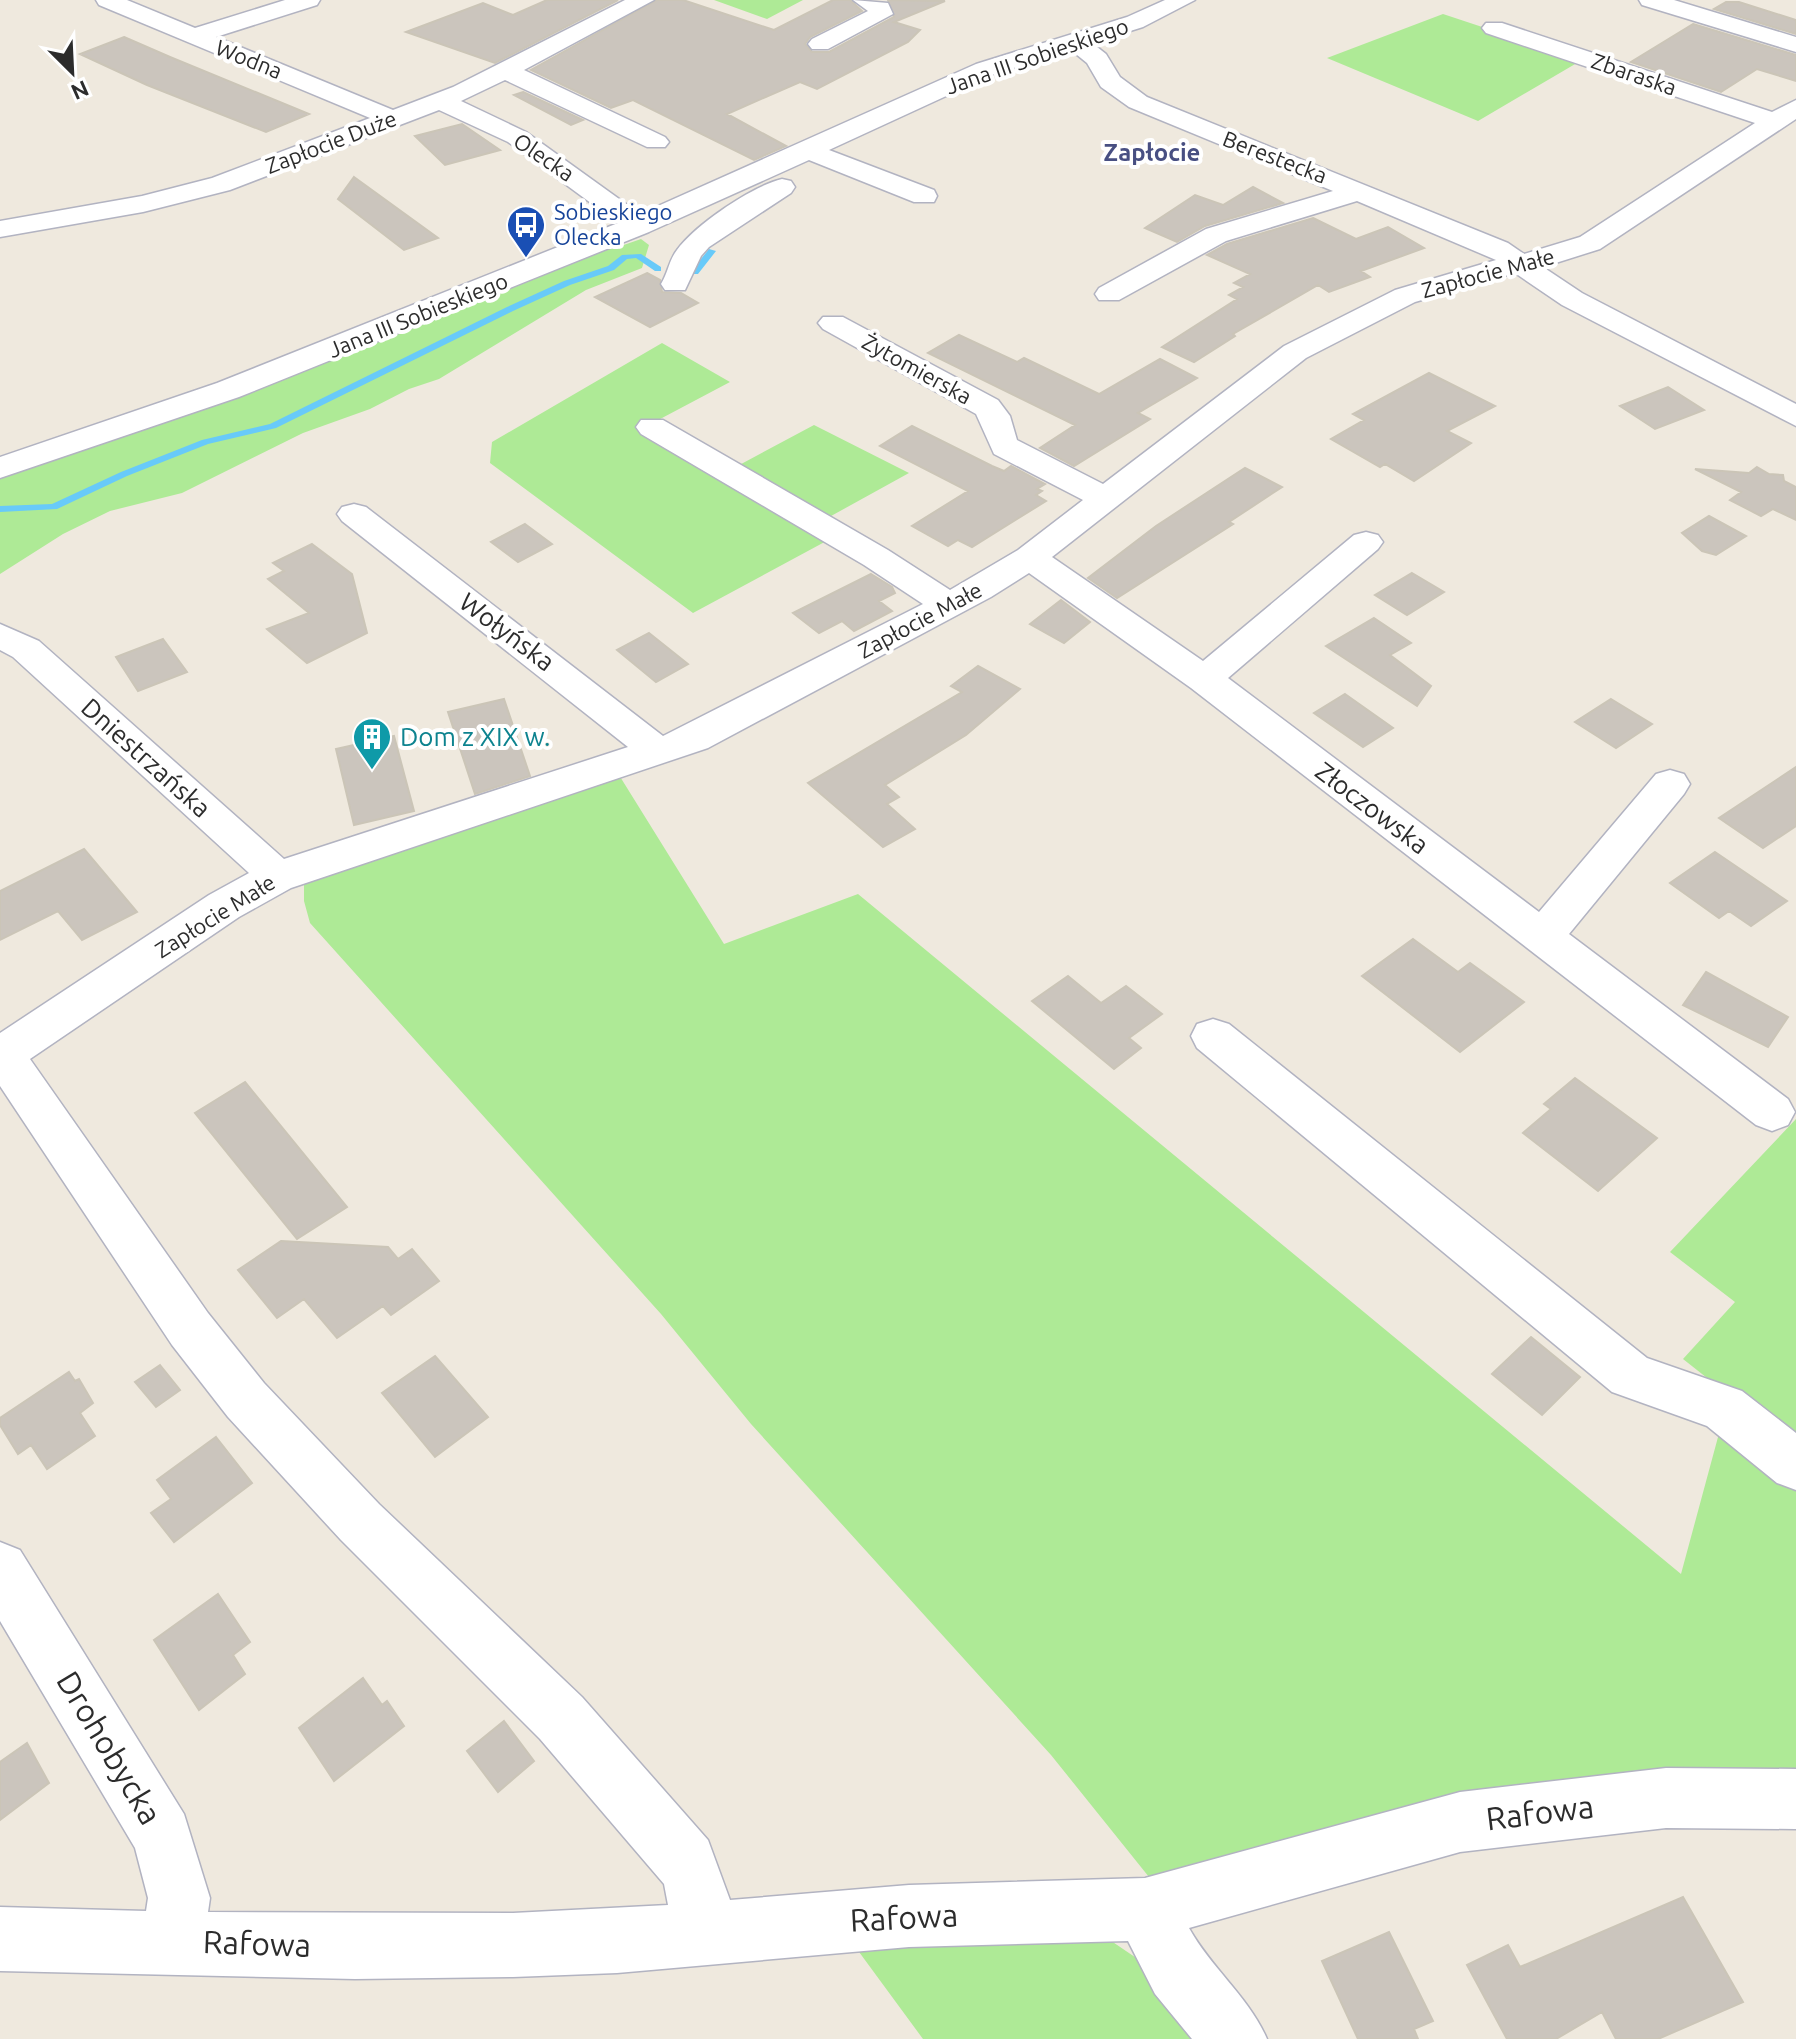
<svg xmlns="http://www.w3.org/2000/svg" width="1796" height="2039" font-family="Ubuntu,sans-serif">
  <rect width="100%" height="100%" fill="#efe9de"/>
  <path fill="#aeea96" d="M714,0H803L767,19Z
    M1443,14L1582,60L1478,121L1327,58Z
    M641,239L649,245L642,268L586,290L439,379L409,389L370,409L303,433L182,493L110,511L63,534L0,574V478L304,371L611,246L615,248Z
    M662,343L730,382L645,427L832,538L693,613L490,463L492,442Z
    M814,425L909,473L822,521L730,470Z
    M619,775L724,944L858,894L1681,1574L1721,1426L1796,1484V1784L1162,1886L1149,1877L1051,1755L751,1424L661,1314L310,923L304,901V880Z
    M1796,1119V1448L1683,1359L1735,1302L1670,1252Z
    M1098,1932L1154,1970L1210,2039H923L851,1941Z"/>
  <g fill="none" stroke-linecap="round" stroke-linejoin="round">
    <path fill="#68caf9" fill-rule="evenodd" d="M709,249L716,251L698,274H692V270Z
      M641,254L661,267V271H655L636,258L627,259L614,270L570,285L513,311L276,428L208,444L127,476L57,509L0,512V506L52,504L121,472L202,440L270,424L507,307L564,281L608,266L622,255Z"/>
  </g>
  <path fill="#cbc5bd" stroke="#cbc5b7" stroke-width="2" d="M547,0H618L495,63L406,32L483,3L513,15Z
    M657,0H683L774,30L833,0H850L862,11L810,37L805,44L812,52H829L894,17L888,0L945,1L894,22L920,30L908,42L817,89L800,82L727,114L786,146L754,160L633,100L611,108L531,70Z
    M1726,2H1739L1796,20V34L1714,9Z
    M1693,24L1796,55V81L1757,69L1721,92L1631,62Z
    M124,37L170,57L309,114L266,132L147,85L80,54Z
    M523,92L583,120L571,125L514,95Z
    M462,124L500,150L445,165L415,136Z
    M354,177L438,238L404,250L338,199Z
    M1253,187L1283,203L1205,226L1177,242L1145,228L1195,195L1223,205Z
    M1313,218L1356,239L1388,227L1424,248L1361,271L1370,277L1329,292L1318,285L1233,334L1235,336L1194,362L1162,347L1237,299L1229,295L1243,287L1234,283L1250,274L1207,255L1227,244Z
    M647,273L660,280L662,292L681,293L698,303L650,327L595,297Z
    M959,335L1017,362L1024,358L1099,394L1160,359L1197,378L1138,413L1150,419L1074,466L1040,448L1075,425L928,353Z
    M1429,373L1495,406L1447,431L1471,443L1414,481L1385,464L1380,467L1331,439L1364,420L1353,414Z
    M1668,387L1704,410L1655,429L1620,406Z
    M912,426L992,466L1004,471L1011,466L1045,484L1037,489L1042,491L1036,495L1046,501L972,547L958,540L948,546L912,526L968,491L880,446Z
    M1757,467L1769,474L1783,475L1784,481L1796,487V520L1773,509L1761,516L1730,500L1741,492L1695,469L1749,473Z
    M1245,468L1282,487L1229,522L1233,524L1117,598L1088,578L1156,526Z
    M1709,516L1746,536L1716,555L1702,551L1682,533Z
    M525,524L552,544L518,562L491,542Z
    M312,544L352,574L367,633L307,663L267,629L309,613L268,579L284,571L273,563Z
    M1412,573L1444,592L1407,615L1375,595Z
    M871,574L892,587L895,593L879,601L892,611L854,631L842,621L819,633L793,613Z
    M1061,600L1090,622L1064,643L1030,624Z
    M1374,618L1411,643L1390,655L1431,686L1417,706L1326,646Z
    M649,633L688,664L656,682L617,650Z
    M163,639L187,672L138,691L116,657Z
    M978,666L1020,689L966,735L885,785L899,797L887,804L915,829L883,847L808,783L962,692L951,686Z
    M1345,694L1393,728L1363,747L1314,713Z
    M504,699L530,776L475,794L448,712Z
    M1611,699L1652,724L1616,748L1575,722Z
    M394,736L414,811L354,825L336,749Z
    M1796,767V826L1763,848L1719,818Z
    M84,849L137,912L82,940L58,911L0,940V891Z
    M1715,852L1787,901L1751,926L1729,911L1719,918L1670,883Z
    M1413,939L1458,972L1470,963L1524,1002L1460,1052L1362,976Z
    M1706,972L1788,1017L1768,1047L1683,1005Z
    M1068,976L1101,1003L1126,986L1162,1014L1129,1038L1141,1048L1114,1069L1032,1001Z
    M1575,1078L1657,1138L1598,1191L1523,1133L1551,1109L1544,1104Z
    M245,1082L347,1207L297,1239L195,1113Z
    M281,1241L388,1247L398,1259L412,1249L439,1281L391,1315L383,1306L337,1338L304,1299L277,1318L238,1270Z
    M1531,1337L1580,1377L1542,1415L1492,1374Z
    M435,1356L488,1417L435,1457L382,1393Z
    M160,1365L180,1390L156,1407L135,1382Z
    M69,1372L75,1381L79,1379L93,1403L80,1413L95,1436L47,1469L31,1445L18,1454L0,1425V1418Z
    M216,1437L252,1483L174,1542L151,1513L171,1499L157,1480Z
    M218,1594L250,1642L233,1655L245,1674L199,1710L154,1640Z
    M363,1678L382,1705L387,1701L404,1726L334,1781L299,1728Z
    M504,1721L534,1761L498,1792L467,1751Z
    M27,1743L49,1783L0,1820V1762Z
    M1683,1897L1743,2002L1658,2039H1616L1602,2012L1556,2039H1507L1467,1965L1508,1945L1520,1967Z
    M1389,1932L1433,2021L1414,2029L1418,2039H1358L1322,1961Z"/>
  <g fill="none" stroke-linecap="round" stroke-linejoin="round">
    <defs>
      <path id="minor" d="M96,0H127L195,28L285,0H320L317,5L216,37L393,110L453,87L625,0H654L524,70L665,137L669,142L665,147H647L505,80L461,101L526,132L640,214L976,64L1127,17L1165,0H1195L1143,27L1092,43L1106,54L1120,77L1147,97L1508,243L1524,254L1580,237L1755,123L1486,33L1482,28L1486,23H1502L1772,112L1796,100V119L1600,249L1543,267L1582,293L1796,404V426L1562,305L1515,273L1415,302L1306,358L1052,557L1203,661L1354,535L1366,532L1378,535L1383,542L1378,549L1228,678L1539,912L1656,774L1670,770L1684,774L1690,784L1684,794L1569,934L1788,1099L1795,1112L1788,1125L1772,1131L1756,1125L1191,688L1029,573L991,597L708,748L291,888L239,917L30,1059L208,1313L264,1383L379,1504L582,1697L708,1840L730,1900L909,1885L1145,1878L1460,1792L1666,1768L1796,1769V1829L1666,1828L1460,1852L1189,1928C1211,1968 1249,1997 1267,2039H1192L1155,1994L1128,1941L909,1947L617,1973L513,1977L355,1979L0,1971V1907L146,1911L148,1898L135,1848L0,1621V1542L20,1550L184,1814L210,1898L208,1912L513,1913L668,1905L664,1884L540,1739L341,1540L228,1417L172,1345L0,1086V1033L209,895L249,873L13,657L0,650V624L39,641L284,859L628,747L342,521L337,514L342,507L354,504L366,507L663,736L923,604L864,565L641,434L636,427L641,420H663L888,550L950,590L1018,550L1083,500L994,454L976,414L823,329L818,323L823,317H843L998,400L1010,416L1017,440L1103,484L1284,346L1395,290L1496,260L1357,201L1226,241L1119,300H1099L1095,294L1099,288L1206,229L1333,191L1129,107L1101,87L1087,63L1071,50L994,74L829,150L934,190L937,196L934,202H914L809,160L649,232L239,397L0,478V457L217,383L618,223L508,142L439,110L230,190L143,212L0,237V221L142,196L212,178L370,118L99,5Z
        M853,0L888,3L893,14L828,49H812L808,44L812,39L868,11Z
        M1639,0H1674L1796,37V52L1642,5Z
        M782,179L791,181L795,187L791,193L709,247L701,256L685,290H665L661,284C668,273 669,260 677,250C695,225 752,186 782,179Z
        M1213,1019L1229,1024L1647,1358L1742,1391L1796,1433V1490L1777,1483L1707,1426L1612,1392L1197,1048L1191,1036L1197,1024Z"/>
    </defs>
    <use href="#minor" stroke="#b2b3c1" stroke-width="3"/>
    <use href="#minor" fill="#fff" fill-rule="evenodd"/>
  </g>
  <defs>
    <symbol id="bus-pin" viewBox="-11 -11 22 30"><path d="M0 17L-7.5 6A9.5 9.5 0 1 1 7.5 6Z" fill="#1a4fb4" stroke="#fff"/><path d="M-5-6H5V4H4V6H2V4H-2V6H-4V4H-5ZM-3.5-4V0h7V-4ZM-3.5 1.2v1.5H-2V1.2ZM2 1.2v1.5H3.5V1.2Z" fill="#fff"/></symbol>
    <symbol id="building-pin" viewBox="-11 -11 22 30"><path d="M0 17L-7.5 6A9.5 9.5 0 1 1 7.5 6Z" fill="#0f9aa8" stroke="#fff"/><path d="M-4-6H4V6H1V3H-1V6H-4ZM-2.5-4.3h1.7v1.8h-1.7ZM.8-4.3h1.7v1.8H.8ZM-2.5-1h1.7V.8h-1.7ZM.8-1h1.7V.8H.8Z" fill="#fff"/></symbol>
  </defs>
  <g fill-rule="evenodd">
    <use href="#bus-pin" x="504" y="203" width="44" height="60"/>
    <use href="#building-pin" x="350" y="715" width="44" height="60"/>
  </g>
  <g text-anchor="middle" stroke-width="8" stroke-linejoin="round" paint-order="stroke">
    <g font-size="22" fill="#2c2c2c" stroke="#fff">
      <text transform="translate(1037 56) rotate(-19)" y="8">Jana III Sobieskiego</text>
      <text transform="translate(249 59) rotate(22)" y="8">Wodna</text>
      <text transform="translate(1634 74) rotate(19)" y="8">Zbaraska</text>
      <text transform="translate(331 142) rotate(-21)" y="8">Zapłocie Duże</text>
      <text transform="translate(544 157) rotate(34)" y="8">Olecka</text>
      <text transform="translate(1275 157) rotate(21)" y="8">Berestecka</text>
      <text transform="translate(1488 273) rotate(-15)" y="8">Zapłocie Małe</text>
      <text transform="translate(418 315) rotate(-22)" y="8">Jana III Sobieskiego</text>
      <text transform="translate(917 369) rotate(29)" y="8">Żytomierska</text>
      <text transform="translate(920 620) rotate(-28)" y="8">Zapłocie Małe</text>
      <text transform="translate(215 916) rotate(-32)" y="8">Zapłocie Małe</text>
    </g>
    <g font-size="22" fill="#164399" stroke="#fff" text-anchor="start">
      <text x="554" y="220">Sobieskiego<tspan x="554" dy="25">Olecka</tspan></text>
    </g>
    <g font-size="24" font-weight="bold" fill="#484f82" stroke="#fff">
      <text x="1152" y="161">Zapłocie</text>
    </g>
    <g font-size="26" fill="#2c2c2c" stroke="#fff">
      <text transform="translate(507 632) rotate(37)" y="9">Wołyńska</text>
      <text transform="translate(146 758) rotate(42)" y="9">Dniestrzańska</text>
      <text transform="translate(1372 808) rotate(37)" y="9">Złoczowska</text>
    </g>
    <g font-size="26" fill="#0d838f" stroke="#fff" text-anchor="start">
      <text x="400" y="746">Dom z XIX w.</text>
    </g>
    <g font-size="32" fill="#2c2c2c" stroke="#fff">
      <text transform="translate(109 1748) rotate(59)" y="11">Drohobycka</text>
      <text transform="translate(1540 1813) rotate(-7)" y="11">Rafowa</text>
      <text transform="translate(904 1918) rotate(-3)" y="11">Rafowa</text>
      <text transform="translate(257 1944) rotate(2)" y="11">Rafowa</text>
    </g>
  </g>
  <g transform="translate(72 72) rotate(156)" stroke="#ffffff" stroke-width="6" paint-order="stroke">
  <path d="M0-6L14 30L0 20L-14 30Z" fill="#2c2c2c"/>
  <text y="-12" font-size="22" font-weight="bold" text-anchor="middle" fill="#2c2c2c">N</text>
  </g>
</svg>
